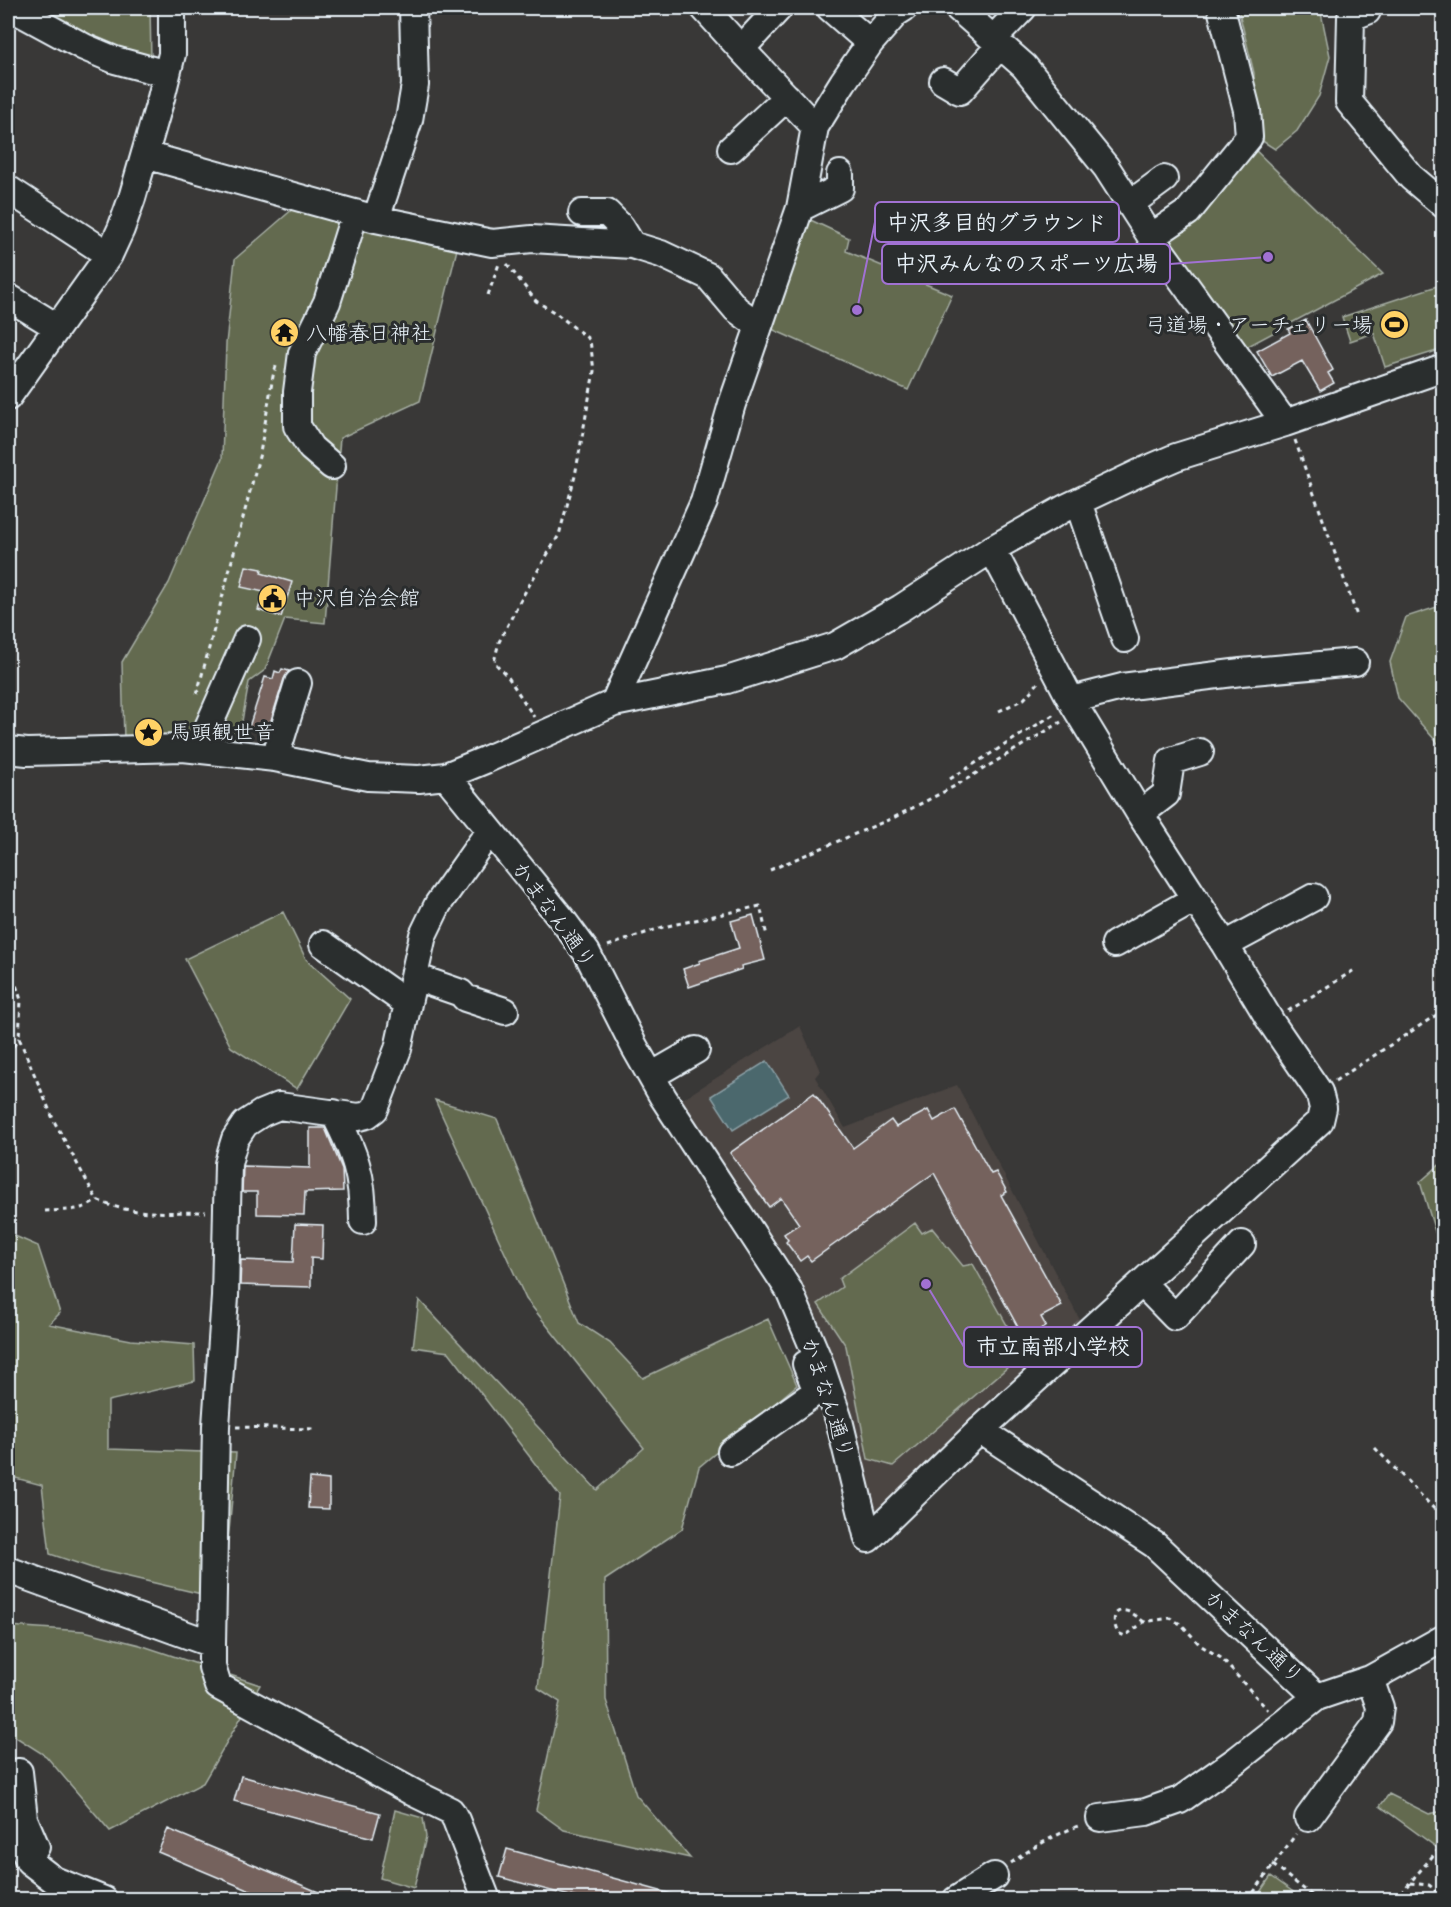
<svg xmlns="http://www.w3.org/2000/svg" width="1451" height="1907" font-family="Caveat,'Klee One',sans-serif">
  <rect width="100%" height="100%" fill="#393837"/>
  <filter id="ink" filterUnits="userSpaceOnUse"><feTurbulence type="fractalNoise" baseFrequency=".0167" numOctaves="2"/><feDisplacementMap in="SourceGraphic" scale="12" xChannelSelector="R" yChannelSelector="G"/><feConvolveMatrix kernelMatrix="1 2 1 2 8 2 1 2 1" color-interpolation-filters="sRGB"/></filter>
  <g filter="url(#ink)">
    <path fill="#4b4542" d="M800,1026L820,1071L815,1077L845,1128L957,1085L1082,1324L872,1518L827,1356L676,1103Z"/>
    <path fill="#646a50" stroke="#a6aea4" stroke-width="1.5" d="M8,8H150L151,61Z
      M1238,8H1320L1330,56L1319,96L1297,131L1275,149L1253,135L1254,73Z
      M1250,145L1383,274L1237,352L1158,240Z
      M294,208L458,245L420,401L340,438L325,623L285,619L265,670L249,682L239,738L208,734L124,741L122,662L169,583L222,459L226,344L235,259Z
      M802,216L849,238L846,251L952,295L908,390L765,326Z
      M1443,284V349L1385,367L1374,333L1350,341L1342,317Z
      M1443,605H1444L1443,749L1398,698L1390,662L1406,617Z
      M283,912L306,959L350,999L297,1089L231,1047L185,959Z
      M435,1100L497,1119L579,1323L610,1343L643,1378L768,1319L797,1385L699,1467L682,1529L605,1580L606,1700L636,1795L690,1858L564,1830L536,1810L560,1702L538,1688L560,1496L449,1352L413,1347L419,1300L597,1490L644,1448L526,1299Z
      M1443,1162V1258L1420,1182Z
      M915,1223L922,1233L932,1228L963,1266L973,1264L1023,1354L893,1466L868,1459L846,1346L818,1304L842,1287L839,1279Z
      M8,1233L38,1246L60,1313L49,1324L131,1340L194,1345L195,1381L108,1401V1449L236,1453L223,1599L95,1569L50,1554L42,1485L8,1476Z
      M8,1626L84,1631L140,1645L260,1685L203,1783L110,1831L46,1756L8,1732Z
      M1389,1794L1429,1814L1443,1811V1852L1380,1806Z
      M395,1810L423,1818L426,1837L414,1888L380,1878Z
      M1271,1876L1303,1899H1257L1256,1898Z"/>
    <path fill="#4b686d" stroke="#8a9fa5" stroke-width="1.5" d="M767,1061L789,1095L733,1130L711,1096Z"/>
    <path fill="#74625d" stroke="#e8f1f8" stroke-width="1.5" d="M1306,320L1333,370L1328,373L1334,383L1320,391L1302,361L1272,377L1257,351L1290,333L1288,329Z
      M246,566L262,569L261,573L292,582L281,617L258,610L264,592L241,587Z
      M282,669L289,671L284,679L267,733L249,727L265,677L273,679L275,671L280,673Z
      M753,915L765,960L741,966L742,969L689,987L683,969L700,963L699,961L739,948L731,921Z
      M814,1093L853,1148L891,1120L896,1127L928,1110L934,1121L955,1109L991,1174L996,1172L1007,1192L1001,1195L1062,1306L1041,1317L1046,1326L1040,1330L1049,1347L1031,1358L1023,1344L1026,1342L934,1173L811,1261L807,1256L800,1261L786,1242L788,1240L784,1234L799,1224L781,1198L769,1207L730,1153Z
      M310,1128H325L342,1169L343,1191L305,1192L304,1215L257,1214V1192H242L243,1166L310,1168Z
      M295,1224L323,1225L322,1259L311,1258V1287L240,1285L241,1260L293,1262Z
      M310,1478L329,1480V1509L308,1508Z
      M241,1776L380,1813L373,1838L234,1801Z
      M168,1829L335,1899H270L158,1852Z
      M507,1849L675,1895L674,1899H581L499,1877Z"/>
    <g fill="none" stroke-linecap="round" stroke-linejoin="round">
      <defs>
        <path id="minor" d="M12,8L84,47L115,60L167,74
          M704,8L741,49L815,127
          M830,8L870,43
          M958,8L1024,66L1106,167L1151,237L1285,423
          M1367,11L1351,17L1349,102L1411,177L1444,205
          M993,39L1023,8
          M741,49L779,8
          M943,81L960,91L1000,45
          M731,149L787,97
          M145,155L376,219L492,243L532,239L632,245L661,254L708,276L736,309L759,326
          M8,189L109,255
          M1130,204L1164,179
          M800,208L840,188V174
          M582,213H607L621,227L632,245
          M376,219L409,120L415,85L413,8
          M1151,237L1188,212L1249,137L1247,110L1221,8
          M8,297L57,327
          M8,397L109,255L121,229L132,198L161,98L172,54V8
          M332,466L311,448L297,426V392L302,353L327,302L355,213
          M1078,502L1125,639
          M1071,700L1122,687L1241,672L1355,662
          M614,703L704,502L732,404L800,208L815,127L843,82L870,43L896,13L904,8
          M8,750L27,752L183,748L275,758L368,777L419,779L446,776L485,760L614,703L727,680L835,646L901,608L992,549L1065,508L1141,472L1176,457L1285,423L1444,368
          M205,750L209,725L247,639
          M275,758L298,683
          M446,776L562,919L587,953L634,1046L663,1097L789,1290L819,1361L839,1420L868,1539L980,1430L1320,1121L1323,1108L1319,1092L1271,1022L1225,945L1140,814L1071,700L992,549
          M1140,814L1166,794L1171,761L1200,752
          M323,944L408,1004
          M1115,944L1195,899
          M1225,945L1314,897
          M415,977L461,993L465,998L505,1011
          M651,1076L696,1050
          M334,1113C355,1154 363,1175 363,1221
          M1142,1283L1175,1317L1242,1244
          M980,1430L1155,1545L1317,1697
          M731,1452L817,1391L806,1364
          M8,1570L212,1644
          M19,1772L24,1819L36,1847
          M1100,1818L1146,1812L1180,1800L1238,1759L1317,1697L1370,1679L1444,1638
          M1308,1818L1378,1722L1380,1707L1370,1679
          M8,1823L21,1842L29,1861L54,1880L104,1900
          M487,1900L456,1820L451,1811L414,1793L218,1686L212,1667V1644L216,1426L225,1297L228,1164L231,1152L235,1139L245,1124L262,1113L279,1106L359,1117L367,1115L375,1109L398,1049L423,935L438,904L481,843L493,834
          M956,1900L994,1876"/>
      </defs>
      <use href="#minor" stroke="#e8f1f8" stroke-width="30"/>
      <path stroke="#e8f1f8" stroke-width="3" stroke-dasharray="4.5 4.5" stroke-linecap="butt" d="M507,264L536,301L557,314L590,340L594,371L575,476L559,535L521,599L499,642L494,662L508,677L534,717
        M488,295L499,264
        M1295,440L1357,616
        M197,694L260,453L273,376L277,363
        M999,711L1024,699L1038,683
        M950,779L1056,713
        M770,870L893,818L955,786L1061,722
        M608,946L663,927L760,906L767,936
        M8,960L21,1000L19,1038L54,1121L97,1200C130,1216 169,1212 206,1212
        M1288,1011L1356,969
        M8,1054L19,1038
        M1335,1081L1444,1010
        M45,1211C62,1210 83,1212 97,1200
        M236,1427L313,1429
        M1375,1448L1444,1519
        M1144,1622C1139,1618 1132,1612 1126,1611C1111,1608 1113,1624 1118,1633L1125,1636L1144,1622L1170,1618L1182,1625L1200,1645L1221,1658L1268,1710
        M1011,1863C1033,1847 1056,1834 1081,1825
        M1273,1865L1318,1900
        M1410,1883L1429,1885L1444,1897
        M1248,1900L1296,1834
        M1395,1900L1437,1851"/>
      <use href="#minor" stroke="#2a2d2e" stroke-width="26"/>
    </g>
  </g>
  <defs>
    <symbol id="stadium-disc" viewBox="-11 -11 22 22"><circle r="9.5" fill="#ffd166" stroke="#2a2d2e"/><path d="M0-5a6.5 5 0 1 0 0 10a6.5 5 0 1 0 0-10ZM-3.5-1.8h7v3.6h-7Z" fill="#111"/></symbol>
    <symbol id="temple-disc" viewBox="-11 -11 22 22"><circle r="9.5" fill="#ffd166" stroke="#2a2d2e"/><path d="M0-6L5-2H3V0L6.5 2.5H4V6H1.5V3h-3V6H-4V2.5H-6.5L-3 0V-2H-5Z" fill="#111"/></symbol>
    <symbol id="civic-disc" viewBox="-11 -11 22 22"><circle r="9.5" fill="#ffd166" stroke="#2a2d2e"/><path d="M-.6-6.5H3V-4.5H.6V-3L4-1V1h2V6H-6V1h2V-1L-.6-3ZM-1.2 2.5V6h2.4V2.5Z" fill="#111"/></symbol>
    <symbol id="sight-disc" viewBox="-11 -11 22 22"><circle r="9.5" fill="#ffd166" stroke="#2a2d2e"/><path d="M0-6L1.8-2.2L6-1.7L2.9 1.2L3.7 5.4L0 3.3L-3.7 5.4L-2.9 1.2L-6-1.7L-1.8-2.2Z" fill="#111"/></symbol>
  </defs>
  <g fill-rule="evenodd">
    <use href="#stadium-disc" x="1378" y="308" width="33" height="33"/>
    <use href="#temple-disc" x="268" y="316" width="33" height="33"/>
    <use href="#civic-disc" x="256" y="582" width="33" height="33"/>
    <use href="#sight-disc" x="132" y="716" width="33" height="33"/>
  </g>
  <g text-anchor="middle" stroke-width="6" stroke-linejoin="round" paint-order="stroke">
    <g font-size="21" fill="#e8f1f8" stroke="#2a2d2e" text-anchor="start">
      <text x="1373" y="332" text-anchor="end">弓道場・アーチェリー場</text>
      <text x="306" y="340">八幡春日神社</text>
      <text x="294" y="605">中沢自治会館</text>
      <text x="170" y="739">馬頭観世音</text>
    </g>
    <g font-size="21" fill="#e8f1f8" stroke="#2a2d2e">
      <text transform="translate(554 915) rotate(54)" y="7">かまなん通り</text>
      <text transform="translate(828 1398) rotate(72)" y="7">かまなん通り</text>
      <text transform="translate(1254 1637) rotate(43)" y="7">かまなん通り</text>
    </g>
  </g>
  <path fill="none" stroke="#a171d3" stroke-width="2" d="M857 310L875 222M1268 257L1170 264M926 1284L964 1347"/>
  <g fill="#a171d3" stroke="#2a2d2e" stroke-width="2">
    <circle cx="857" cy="310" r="6"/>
    <circle cx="1268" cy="257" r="6"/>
    <circle cx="926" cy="1284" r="6"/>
  </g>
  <g fill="#2a2d2e" stroke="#a171d3" stroke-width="2">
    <rect x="875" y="202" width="244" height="40" rx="6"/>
    <rect x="882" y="244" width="288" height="40" rx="6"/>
    <rect x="964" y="1327" width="178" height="40" rx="6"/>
  </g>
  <g font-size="22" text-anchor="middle" font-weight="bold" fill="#e8f1f8">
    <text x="997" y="230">中沢多目的グラウンド</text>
    <text x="1026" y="271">中沢みんなのスポーツ広場</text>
    <text x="1053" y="1354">市立南部小学校</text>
  </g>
  <rect width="1451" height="1907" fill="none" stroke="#2a2d2e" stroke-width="30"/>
  <rect x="15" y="15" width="1421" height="1877" fill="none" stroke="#e8f1f8" stroke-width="2" filter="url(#ink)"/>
</svg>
